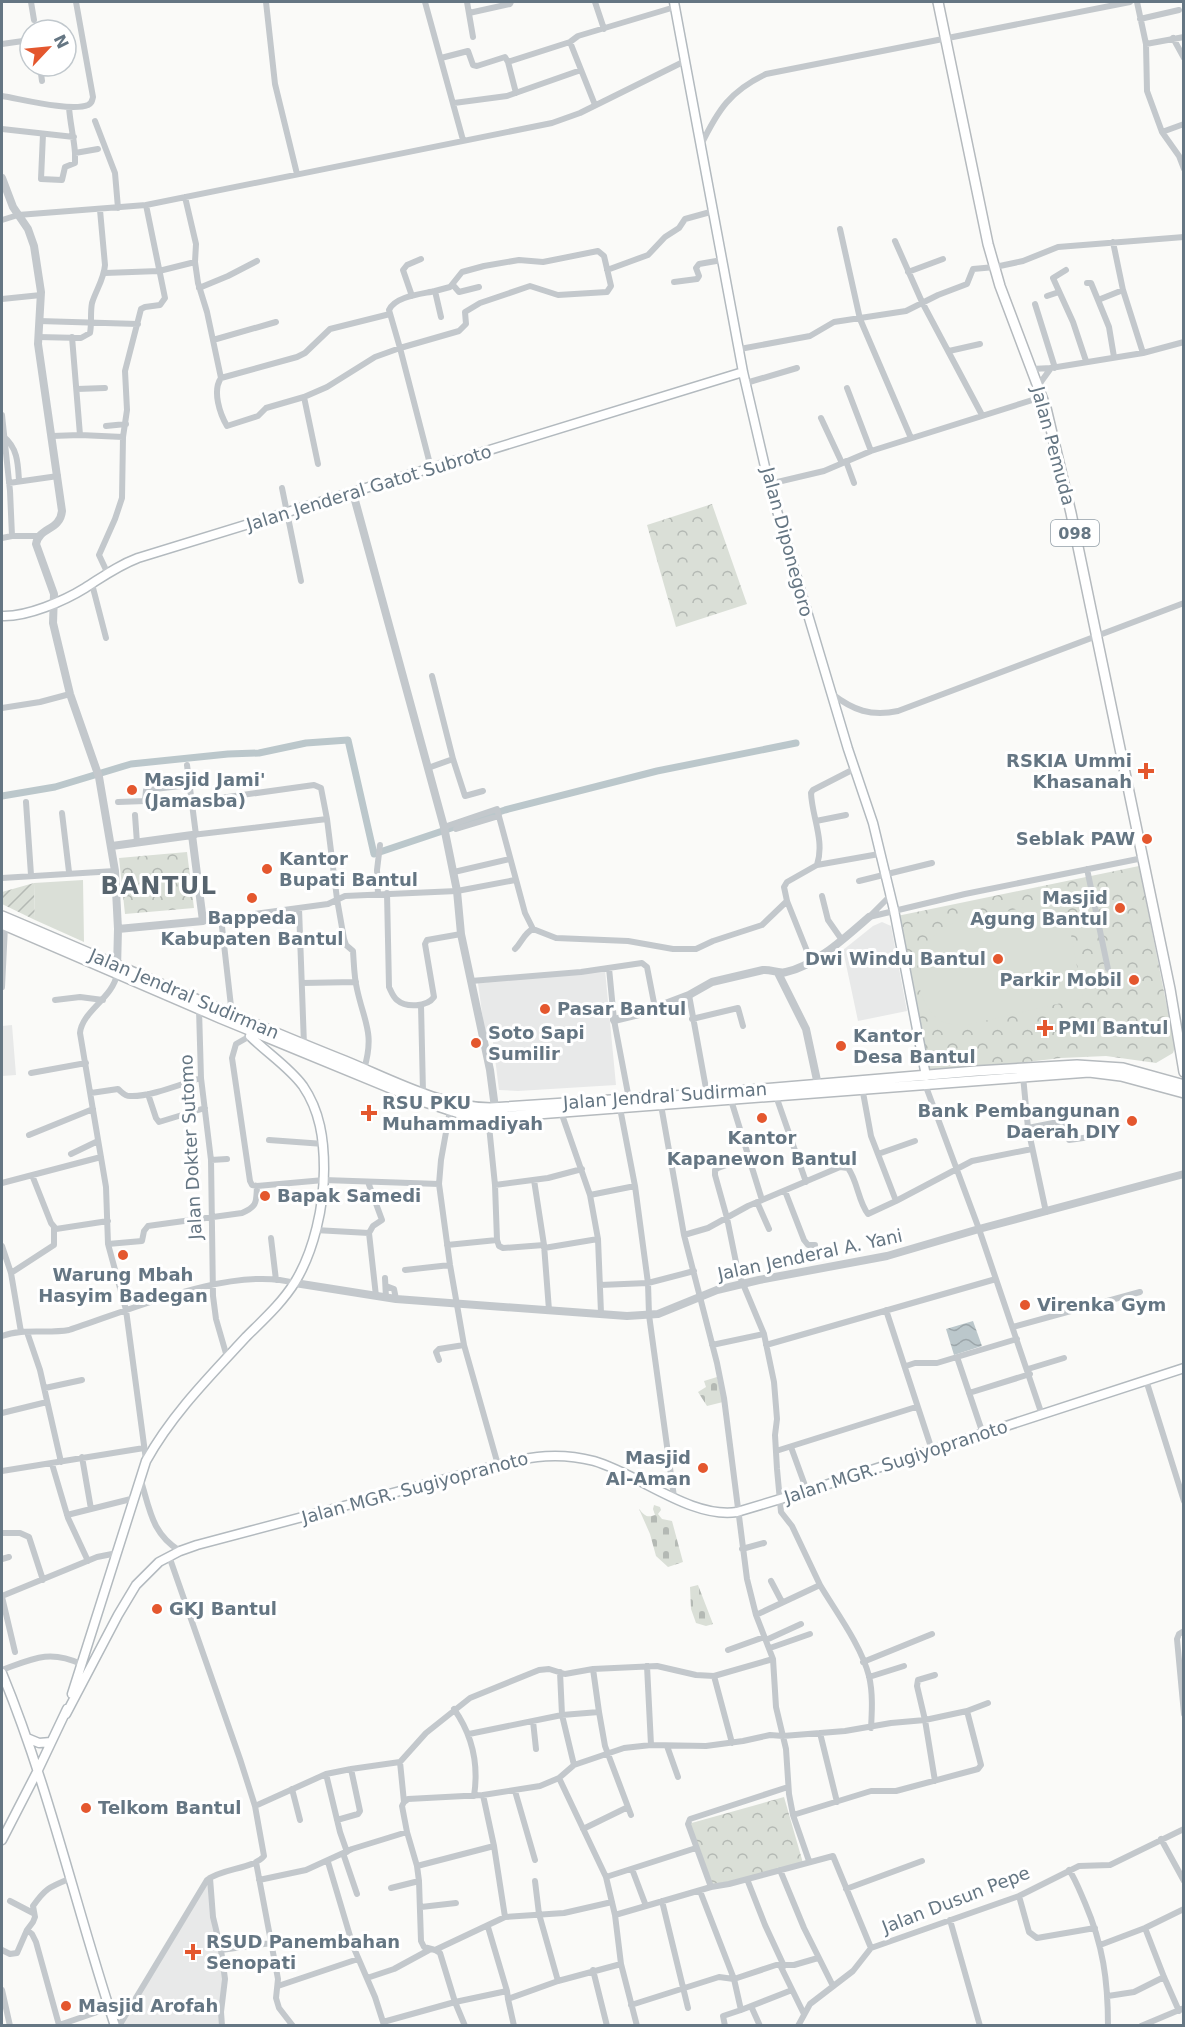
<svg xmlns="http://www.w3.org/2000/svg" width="1185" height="2027" font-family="'DejaVu Sans',sans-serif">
  <defs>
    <pattern id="forest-crowns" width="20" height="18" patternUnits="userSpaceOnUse" patternTransform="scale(1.5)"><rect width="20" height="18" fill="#dadfd7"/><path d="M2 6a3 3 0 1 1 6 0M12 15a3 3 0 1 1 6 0" fill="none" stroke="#b4b9b4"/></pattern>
    <pattern id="cemetery-stones" width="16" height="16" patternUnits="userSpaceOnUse" patternTransform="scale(1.5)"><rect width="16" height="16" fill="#dadfd7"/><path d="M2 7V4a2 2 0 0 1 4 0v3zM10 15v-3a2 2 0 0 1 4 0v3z" fill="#b4b9b4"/></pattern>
    <pattern id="garden-furrows" width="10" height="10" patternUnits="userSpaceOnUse" patternTransform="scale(1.5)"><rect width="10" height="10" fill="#dadfd7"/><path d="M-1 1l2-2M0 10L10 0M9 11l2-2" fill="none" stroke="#b4b9b4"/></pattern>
    <pattern id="water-waves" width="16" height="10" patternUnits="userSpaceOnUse" patternTransform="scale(1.5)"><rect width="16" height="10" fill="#bbc7cb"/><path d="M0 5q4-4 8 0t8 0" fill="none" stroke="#9ca6aa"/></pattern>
  </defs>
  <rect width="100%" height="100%" fill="#fafaf8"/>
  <path fill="#e8e9e9" d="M882,922L891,926L907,1011L858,1021L843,950L873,926Z
    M605,970L616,1085L518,1091L499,1090L492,1034L485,1035L478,983Z
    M12,1025L16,1075L2,1076V1026Z
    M209,1880L224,1971L221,2025L121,2026Z"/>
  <path fill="url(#forest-crowns)" d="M712,504L747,604L676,627L647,525Z
    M187,852L194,908L125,914L119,858Z
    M1139,866L1175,1047L1173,1053L1156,1063L1106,1056L1061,1058L927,1074L897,916Z
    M784,1797L803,1863L711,1887L688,1824Z"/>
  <path fill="url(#cemetery-stones)" d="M717,1377L723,1402L707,1406L698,1392L706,1387L704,1381Z
    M654,1505L660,1507L661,1510L658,1514L662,1519L672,1521L683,1562L668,1567L656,1556L650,1534L639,1509C645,1516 647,1518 655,1515L653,1509Z
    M698,1585L713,1624L706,1626L696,1623L691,1609L690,1587Z"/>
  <path fill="url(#garden-furrows)" d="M34,883L35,920L2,904V892Z"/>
  <path fill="#dadfd7" d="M83,880L84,942L35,920L34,883Z
    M1064,898L1083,998L967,1025C957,1025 948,1025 939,1020C931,1014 924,1003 921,993C912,965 922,940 948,925Z"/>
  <path fill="url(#water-waves)" d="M973,1321L982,1346L954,1355L946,1329Z"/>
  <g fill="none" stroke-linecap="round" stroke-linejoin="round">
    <path stroke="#bbc7cb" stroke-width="7" d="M2,796L55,787L131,764L228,754L259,753L306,743L348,740L374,854L505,810L657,771L796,743"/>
    <defs>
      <path id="secondary" d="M674,2L743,372L769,484L848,749L873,823L894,910L926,1076
        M2,616C27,617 64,601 85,588C104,576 117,566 138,558L743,372
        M2,1673C49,1787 76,1908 115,2026
        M72,1694L146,1461C172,1414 210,1376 246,1337C263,1320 282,1303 295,1282C314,1251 324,1206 324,1169C324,1139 320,1111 303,1086C289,1067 267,1053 250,1036L252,1031
        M66,1714L118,1615L136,1585L159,1562L180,1551L197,1545L498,1465C532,1456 559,1452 594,1461C639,1474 691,1519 737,1512L807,1491L1184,1368
        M27,1738L39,1743L51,1742
        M2,1840L38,1770L67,1709"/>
      <path id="primary" d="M938,2L988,244L1000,286L1046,408L1071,513L1170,989L1184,1072
        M2,916C116,964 229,1015 345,1061C389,1079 443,1108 491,1108L702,1094L976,1071L1077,1065L1123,1068L1184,1085
        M2,924L220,1018L422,1101L462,1114L475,1116H511L1089,1072L1121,1076L1184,1093"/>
    </defs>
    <use href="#secondary" stroke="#b3babf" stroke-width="11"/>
    <use href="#primary" stroke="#b5babe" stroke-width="12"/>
    <path stroke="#c3c8cc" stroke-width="6" d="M31,2L34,20
      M266,2L275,84L297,174
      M425,2L463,140
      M467,2L473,37
      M595,2L604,29
      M1137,2L1146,44L1147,91L1162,132L1179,156L1184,169
      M469,13L510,4L511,2
      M1140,19L1179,10
      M1173,38L1184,58
      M570,42L595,105
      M2,44L30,40
      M1146,44L1184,37
      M441,58L468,51L473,65L477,66L505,57L508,62L516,93
      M508,62L570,42L578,36L675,7
      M40,66L42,81
      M2,96C21,99 71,112 88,105C92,103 92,101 93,97L76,2
      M454,103L507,96L581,70
      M69,107C70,123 74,138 75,153L98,149
      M95,121L115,173L118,208
      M2,129L74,137
      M1162,132L1184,124
      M43,134L41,179L62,180L65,167L75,163V153
      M701,145C718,110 730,91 766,74L1130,2
      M185,197L196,244L195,262L198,283L207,312L221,378L297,357L305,353L330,329L390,314
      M2,220L18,215L146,205L552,123L580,113L685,61
      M840,229L860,319L911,438
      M895,241L922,302L982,415
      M1113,242L1123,290L1143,353
      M607,270L648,255L665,237L679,228L685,219L714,211
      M1066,270L1053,278L1073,322L1086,361
      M908,272L943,259
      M105,273L159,271L195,262
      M674,282L697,279L699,276L696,268L699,264L722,260
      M1087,283H1091L1098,300
      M453,285L459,292L479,287
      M199,288L228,276L257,261
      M412,296L403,270L407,265L421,259
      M1047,296L1059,292
      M2,299L41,295
      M1035,304L1055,368
      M39,321L138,324
      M38,337L81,338L90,333C92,323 90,313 92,303C96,290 104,279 105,265L100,210
      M213,340L276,322
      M740,349L810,336L834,322L906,311L938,295L967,284L973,269L995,267L1023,261L1058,247L1184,237
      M949,351L980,344
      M1114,357L1109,327L1098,300L1123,290
      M1032,369L1051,368L1143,353L1184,342
      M221,378C212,391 220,414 227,426L258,416L266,408L304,397L327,387L375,357L400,348L389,310C395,296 422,294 435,291L441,317
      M746,383L797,368
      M1038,386L1051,368
      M847,388L871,451
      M77,389L105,388
      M304,397L318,464
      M2,415L10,491L12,536
      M821,418L842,463
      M106,426L126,424
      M80,435L123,437
      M3,436C18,448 18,464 19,481
      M52,436L80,435L72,337
      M846,461L854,483
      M431,468L400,348L459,331L466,324L465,312L480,303L530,286L558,295L607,292L611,286L604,256L598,251L543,262L519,260L484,266L462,272L450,287L435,291
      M9,483L58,476
      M769,484L824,471L871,451L1042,397
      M282,488L301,581
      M2,538L12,536H39
      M107,572L99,555L115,519L122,498L123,437L127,410L125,371L141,309L145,307L160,305L165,298L146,205
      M92,584L106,638
      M832,694C853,710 871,717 898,711L1184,603
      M2,708L40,702L70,694
      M453,759L465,796L483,791
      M187,765L196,835
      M428,768L453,759L432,676
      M26,802L31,875
      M118,802L145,801L146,790L189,785
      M192,802L314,785L321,788L327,819L337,899L344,939L346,945L353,951C354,964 354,977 357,989C364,1022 375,1033 364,1069
      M62,813L69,872
      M135,815L137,843
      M816,821L846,815
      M444,827L497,809L525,913L533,929L556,938L628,941L673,949H696L713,941L762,925L787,901
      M456,829L499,816
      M192,835L327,819
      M817,865L879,854
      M1087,869L1108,969
      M454,872L510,859
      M2,878L115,871
      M859,881L932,863
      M387,893L389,987C391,991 393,997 397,1000C406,1008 427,1007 434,997L425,944L427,940L461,934
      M378,894L377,870L380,845
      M822,896L828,920L842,940
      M299,908L304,1045
      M869,917L965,894L1143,858
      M869,917L891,895
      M221,918L232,1015
      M203,921L328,904L345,896L457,891L515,880
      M515,949C522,942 524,933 533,929
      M811,961L787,901L784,887L787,882L817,865C825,841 812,817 811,793L813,790L854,769
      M609,968L614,1020L629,1099
      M117,974C113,998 82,1011 80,1033L106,1187L108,1244L126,1310L146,1460
      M471,981L581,972L642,963L647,967L655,1008
      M302,983L356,982
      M2,987L5,926
      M689,995L707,1094
      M55,1000L80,997L103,1000
      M421,1005L423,1092
      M199,1009L201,1078L211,1160L213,1296L216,1319L227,1357
      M692,1019L738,1008L743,1026
      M250,1036L236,1044L232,1058L250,1181L252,1185L257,1186
      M31,1073L86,1063
      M1023,1076L1028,1128L1046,1212
      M925,1084L979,1229L1042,1415
      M862,1087L871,1136L896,1201
      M91,1093L118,1089C122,1092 124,1096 130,1096C150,1097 181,1084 201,1078
      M148,1094L156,1118L159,1122L205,1108
      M776,1096L806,1182
      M731,1100L762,1200
      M661,1105L684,1235L717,1363L724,1398L747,1579L756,1615L773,1659L776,1707L786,1749L789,1794L793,1815L809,1861
      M620,1108L635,1186L648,1283L649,1315L674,1497
      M560,1109L590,1195L598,1239L601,1313
      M450,1110L441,1160L439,1184L450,1265L464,1345L498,1465
      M488,1116L495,1185L497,1240
      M1028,1128L1063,1121L1066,1124L1069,1140L1090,1137
      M29,1135L93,1109
      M269,1140L324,1144
      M71,1154L98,1141
      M878,1154L915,1141
      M749,1157L718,1168L715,1170V1175L727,1218L738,1272L764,1334L774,1382L777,1419L775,1435L777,1469L781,1512L792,1526L820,1585
      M211,1160L227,1159
      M32,1175L51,1223L56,1229L108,1221
      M534,1180L544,1245L549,1310
      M368,1182L382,1220L373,1226L369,1233L376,1296
      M2,1183L101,1157
      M495,1185L548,1178L582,1169
      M785,1191L804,1240L808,1245H815
      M590,1195L635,1186
      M757,1202L769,1229
      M315,1230L369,1233
      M684,1235L708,1228L748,1206L840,1167L848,1168C858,1182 858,1201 868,1214L896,1201L972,1161L1032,1149
      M271,1238L276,1280
      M108,1244L142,1241L144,1231L148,1226L155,1225L242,1213C258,1206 256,1202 257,1186L324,1180L439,1184
      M447,1245L497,1240L499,1246L503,1248L544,1245
      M2,1246L11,1273L21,1332
      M544,1248L598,1239
      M405,1270L450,1265
      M11,1273L54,1245V1228
      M385,1278L386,1298
      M600,1285L648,1283L694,1271
      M386,1286L394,1289L396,1299
      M886,1310L932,1450
      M1013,1327L1140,1292
      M27,1332L40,1370L61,1462
      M2,1336C23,1328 47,1334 69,1330C130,1310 233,1265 295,1283
      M712,1345L764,1334
      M766,1345L996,1279
      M957,1357L983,1434
      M439,1360L436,1352L439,1349L464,1345
      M906,1366L915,1363H937L1017,1339
      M1028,1369L1064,1358
      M1146,1380L1184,1501
      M45,1388L82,1380
      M969,1393L1030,1374
      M2,1413L47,1402
      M791,1447L807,1491
      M776,1451L916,1407
      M82,1457L91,1509
      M52,1464L68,1518L88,1561
      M2,1471L144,1448
      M141,1481C150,1510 152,1534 180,1551
      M67,1515L135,1498
      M2,1533H20L29,1537L43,1580
      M742,1549L764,1543
      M2,1559L9,1557
      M771,1581L782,1602
      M2,1596L97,1557L117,1553
      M2,1597L15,1652
      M756,1615L820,1585C836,1612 861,1645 869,1676C873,1693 872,1711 871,1728
      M1184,1631L1179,1634L1177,1639L1184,1714
      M766,1640L801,1624
      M770,1648L810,1634
      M728,1650L764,1637
      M863,1662L932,1634
      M647,1666L651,1745
      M593,1669L599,1712
      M2,1670C32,1659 49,1649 81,1664
      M560,1672L562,1715L574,1765
      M714,1676L732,1743
      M869,1677L904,1666
      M454,1709C473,1736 479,1764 474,1796
      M533,1721L536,1749
      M820,1733L837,1802
      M469,1734L562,1715L599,1712L605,1746L631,1815
      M667,1746L678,1777
      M400,1762L404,1802
      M326,1774L340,1832L347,1852
      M559,1778L606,1877L615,1915L621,1964L637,2026
      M935,1781L925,1720L917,1686L918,1680L935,1675
      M292,1789L300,1820
      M515,1791L535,1860
      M483,1795L494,1846L505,1917
      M255,1806L326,1774L351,1769L400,1762L426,1733L470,1698L539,1670L549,1669L565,1674L593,1669L657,1666L696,1675L714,1676L773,1659
      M793,1815L871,1791H896L978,1769L981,1765L967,1711
      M337,1820L358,1814L360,1811L351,1769
      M583,1829L628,1807
      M407,1832L402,1806L404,1802L408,1799L483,1795L540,1786L559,1778L574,1765L624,1748L651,1745L706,1746L743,1741L770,1735L783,1736L845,1731L891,1723L925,1720L967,1711L988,1703
      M1161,1839L1184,1881
      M343,1853L357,1894
      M256,1862L278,1979L276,1998L279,2008L293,2026
      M328,1862L353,1946L375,1997L384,2025
      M417,1866L494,1846
      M632,1869L646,1906
      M780,1870L804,1928L833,1986
      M1069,1870C1076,1880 1080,1892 1085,1903C1103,1945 1108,1980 1108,2026
      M606,1877L696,1848
      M210,1878L213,1917L221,1950L225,1979L221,2012L222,2026
      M747,1879L765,1925L784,1966
      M259,1880L306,1870L352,1849L407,1832L417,1866L419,1881L421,1941L424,1947L435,1950L440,1953L455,2002L383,2022
      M535,1881L539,1914L558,1981
      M711,1887L688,1824L690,1819L788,1787
      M391,1888L419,1881
      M846,1889L922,1861
      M700,1891L734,1979L741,2010L792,1990
      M1019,1896L1029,1932L1037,1938L1095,1928
      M10,1901L33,1913
      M662,1901L688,2008
      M421,1907L456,1903
      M615,1915L711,1887L729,1884L833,1856L871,1948
      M950,1920L980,2026
      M1145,1928L1164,1977L1179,2011
      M27,1930L32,1934L36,1942L59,2025L109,2008
      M1100,1945L1145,1928L1184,1909
      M2,1950L10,1954L17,1953L27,1930L33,1922L35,1917L33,1906C45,1889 49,1887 69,1879
      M221,1950L271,1943
      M435,1950L505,1917L564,1913L612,1902
      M780,1965L804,2014
      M593,1970L607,2026
      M367,1978L394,1969L429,1950
      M278,1986L358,1959
      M2,1990L10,2026
      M507,1991L508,1999L558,1981L621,1964
      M1108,1996L1134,1992L1164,1977
      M508,1999L514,2026
      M631,2005L719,1977L734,1979L776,1965H794L818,1958
      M751,2006L760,2026
      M119,2026L207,1880C222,1868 254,1869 264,1856L255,1806L240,1759L169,1556
      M465,2026L455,2002L507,1991L488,1927
      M725,2026L723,2016L741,2010
      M798,2026L810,2004L853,1971L871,1948L1019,1896L1079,1866L1110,1865L1184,1829
      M1141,2026L1184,2008"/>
    <path stroke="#c3c8cc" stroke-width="8" d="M2,178L13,207L28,229L34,246L41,292L38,344L62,511C60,531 39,527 36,544L54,594L53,623L70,694L99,777L115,871L118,929L117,969
      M353,493L444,827
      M444,827L457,891L461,934L490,1070L495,1108
      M112,846L192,835L203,921L118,929
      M778,973L806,1029L818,1085
      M614,1020L639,1014L689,995L712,982L763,970C771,969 778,974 786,972C815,966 847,936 869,917
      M295,1283L396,1299L627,1316L658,1314L717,1290L759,1280L887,1256L979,1229L1184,1174"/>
    <use href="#secondary" stroke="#fff" stroke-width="8"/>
    <use href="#primary" stroke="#fff" stroke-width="9"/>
  </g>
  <g fill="#e4572e" stroke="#fff" stroke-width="2">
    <path d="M1143 762h6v6h6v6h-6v6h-6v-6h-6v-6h6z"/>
    <circle cx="132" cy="790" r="6"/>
    <circle cx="1147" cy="839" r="6"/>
    <circle cx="267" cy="869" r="6"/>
    <circle cx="252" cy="898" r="6"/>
    <circle cx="1120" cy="908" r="6"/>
    <circle cx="998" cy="959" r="6"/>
    <circle cx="1134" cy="980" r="6"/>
    <circle cx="545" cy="1009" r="6"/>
    <path d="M1042 1019h6v6h6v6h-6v6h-6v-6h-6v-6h6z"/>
    <circle cx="476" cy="1043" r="6"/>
    <circle cx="841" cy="1046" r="6"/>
    <path d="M366 1104h6v6h6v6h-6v6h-6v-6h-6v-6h6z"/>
    <circle cx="762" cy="1118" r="6"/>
    <circle cx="1132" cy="1121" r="6"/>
    <circle cx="265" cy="1196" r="6"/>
    <circle cx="123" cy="1255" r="6"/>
    <circle cx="1025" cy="1305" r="6"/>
    <circle cx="703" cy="1468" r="6"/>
    <circle cx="157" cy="1609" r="6"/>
    <circle cx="86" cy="1808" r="6"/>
    <path d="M190 1943h6v6h6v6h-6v6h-6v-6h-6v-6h6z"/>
    <circle cx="66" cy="2006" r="6"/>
  </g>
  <g text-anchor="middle" stroke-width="6" stroke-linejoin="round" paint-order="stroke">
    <rect fill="#fff" stroke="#939fa8" stroke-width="1.5" x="1051" y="520" width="48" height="26" rx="4.5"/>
    <g font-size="16" font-weight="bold" fill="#657683">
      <text x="1075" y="539">098</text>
    </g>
    <g font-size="18" fill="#657683" stroke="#fff">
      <text transform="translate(1053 446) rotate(75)" y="6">Jalan Pemuda</text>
      <text transform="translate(369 488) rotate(-17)" y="6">Jalan Jenderal Gatot Subroto</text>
      <text transform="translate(787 542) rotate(75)" y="6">Jalan Diponegoro</text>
      <text transform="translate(184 994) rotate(23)" y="6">Jalan Jendral Sudirman</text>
      <text transform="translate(665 1096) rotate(-4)" y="6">Jalan Jendral Sudirman</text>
      <text transform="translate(191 1147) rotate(-93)" y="6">Jalan Dokter Sutomo</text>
      <text transform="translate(810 1255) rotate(-12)" y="6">Jalan Jenderal A. Yani</text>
      <text transform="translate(896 1462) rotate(-18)" y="6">Jalan MGR. Sugiyopranoto</text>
      <text transform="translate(415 1488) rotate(-15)" y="6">Jalan MGR. Sugiyopranoto</text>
      <text transform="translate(956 1900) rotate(-21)" y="6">Jalan Dusun Pepe</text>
    </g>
    <g font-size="18" font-weight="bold" fill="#657683" stroke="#fff" text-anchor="start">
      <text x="1132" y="767" text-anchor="end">RSKIA Ummi<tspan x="1132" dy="21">Khasanah</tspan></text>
      <text x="144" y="786">Masjid Jami'<tspan x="144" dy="21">(Jamasba)</tspan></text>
      <text x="1135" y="845" text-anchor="end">Seblak PAW</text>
      <text x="279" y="865">Kantor<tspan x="279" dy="21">Bupati Bantul</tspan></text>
      <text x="1108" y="904" text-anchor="end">Masjid<tspan x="1108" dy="21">Agung Bantul</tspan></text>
      <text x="252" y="924" text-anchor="middle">Bappeda<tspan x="252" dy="21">Kabupaten Bantul</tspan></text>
      <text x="986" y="965" text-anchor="end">Dwi Windu Bantul</text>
      <text x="1122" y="986" text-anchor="end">Parkir Mobil</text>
      <text x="557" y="1015">Pasar Bantul</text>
      <text x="1058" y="1034">PMI Bantul</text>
      <text x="488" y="1039">Soto Sapi<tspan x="488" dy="21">Sumilir</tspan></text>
      <text x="853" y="1042">Kantor<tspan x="853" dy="21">Desa Bantul</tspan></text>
      <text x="382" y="1109">RSU PKU<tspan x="382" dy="21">Muhammadiyah</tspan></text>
      <text x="1120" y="1117" text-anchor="end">Bank Pembangunan<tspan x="1120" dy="21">Daerah DIY</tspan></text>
      <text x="762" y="1144" text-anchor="middle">Kantor<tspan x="762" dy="21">Kapanewon Bantul</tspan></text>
      <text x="277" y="1202">Bapak Samedi</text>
      <text x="123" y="1281" text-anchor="middle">Warung Mbah<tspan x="123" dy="21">Hasyim Badegan</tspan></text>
      <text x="1037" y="1311">Virenka Gym</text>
      <text x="691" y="1464" text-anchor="end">Masjid<tspan x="691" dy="21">Al-Aman</tspan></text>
      <text x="169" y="1615">GKJ Bantul</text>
      <text x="98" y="1814">Telkom Bantul</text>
      <text x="206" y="1948">RSUD Panembahan<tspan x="206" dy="21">Senopati</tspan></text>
      <text x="78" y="2012">Masjid Arofah</text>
    </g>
    <g font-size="24" font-weight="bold" letter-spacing="1.5" fill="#57646e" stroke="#fff">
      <text x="159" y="894">BANTUL</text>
    </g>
  </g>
  <rect width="1185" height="2027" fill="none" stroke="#657683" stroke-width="6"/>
  <g transform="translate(48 48) rotate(64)"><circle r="28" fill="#ffffff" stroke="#c1c8cd" stroke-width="1.5"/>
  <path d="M0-4.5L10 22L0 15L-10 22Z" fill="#e4572e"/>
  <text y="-9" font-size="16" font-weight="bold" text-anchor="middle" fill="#657683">N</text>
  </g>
</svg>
